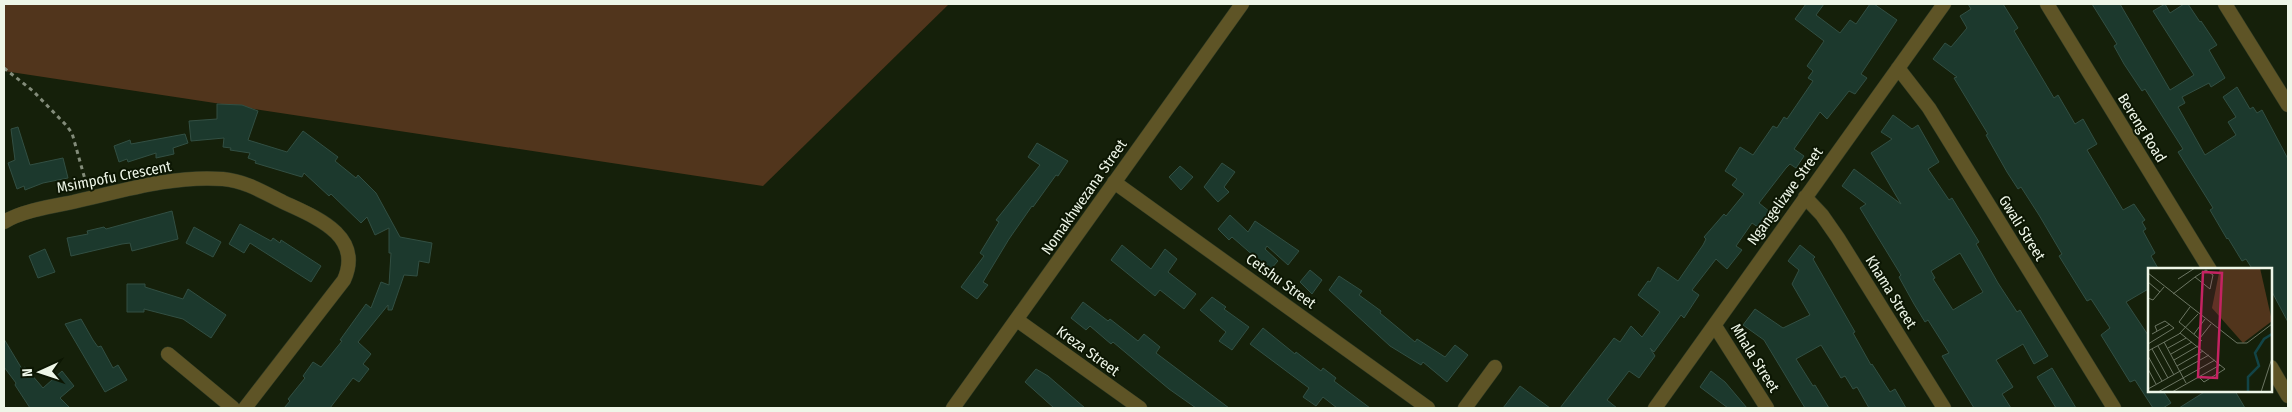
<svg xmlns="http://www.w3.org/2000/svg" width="2292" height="412" font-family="'Fira Sans Condensed',sans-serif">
  <rect width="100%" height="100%" fill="#15200a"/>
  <path fill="#51351c" d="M4,4H949L763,186L4,71Z"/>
  <path fill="#1c392d" stroke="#324f43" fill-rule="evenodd" d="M1806,4H1824L1816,15L1840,33L1850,20L1856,24L1870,4H1874L1897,20L1861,74L1867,78L1855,94L1849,91L1827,119L1820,112L1794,149L1804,156L1796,168L1790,164L1786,168L1759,203L1770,212L1758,227L1752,223L1736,246L1742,250L1727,269L1716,259L1692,290L1699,295L1684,318L1681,315L1654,352L1650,348L1655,356L1639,378L1629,371L1607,400L1617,408H1560L1614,338L1620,342L1631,326L1642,337L1660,312L1638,295L1648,281L1650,282L1658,267L1678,281L1703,245L1706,239L1704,237L1724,214L1726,216L1744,194L1732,185L1737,179L1725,171L1740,147L1753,155L1773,126L1777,128L1784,117L1787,119L1813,81L1808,78L1813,71L1807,66L1824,41L1795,19Z
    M1968,4H2003L2018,28L2014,31L2054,98L2058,95L2075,124L2083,119L2097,144L2087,150L2123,210L2134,204L2145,220L2142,222L2146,229L2143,231L2155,253L2151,256L2159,270H2150V288L2126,302L2150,338V391H2163L2171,403L2163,408H2153L2135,380L2130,382L2101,335L2110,328L2091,299L2087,301L2059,256L2062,254L2039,215L2021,187L2018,189L2007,172L1986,135L1988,134L1954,78L1957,77L1933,59L1945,43L1951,47L1967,28L1960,16L1971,9Z
    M2092,4H2120L2170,90L2194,75L2153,11L2165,4L2170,13L2184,4H2188L2200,22L2201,21L2217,45L2209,50L2225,78L2211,87L2209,83L2182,97L2185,103L2178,107L2205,155L2236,135L2228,122L2236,117L2223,97L2237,87L2250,109L2253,107L2257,113L2262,110L2288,159V322L2271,290V270H2253L2246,259L2242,261L2228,238L2227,239L2210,210L2213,208L2178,152L2183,149L2145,89L2142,91L2124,64L2114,46L2117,44Z
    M217,104L242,105L258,111L248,140L287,152L303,131L338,157L335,161L356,178L358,175L376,193L400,237L432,243L429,263L419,261L417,276L404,275L392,310H388V305L358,342L371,354L363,364L369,369L359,382L353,378L330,408H284L290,401L288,399L305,378L303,376L313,362L321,367L342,341L340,340L366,304L371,308L381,282L389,285L391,253H389V228L375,235L367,217L361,223L331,194L329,196L304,173L302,177L255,163L256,161L248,158L250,153L230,150L231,148L223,147L224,138L191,141L189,121L217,119Z
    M1893,115L1912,129L1918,125L1939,162L1928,169L1949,200L1952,198L1979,242L1976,244L1998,283L2017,312L2020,310L2048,356L2034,364L2023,344L1996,360L2013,387L2002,394L2011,408H1974L1942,356L1949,353L1928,320L1925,322L1914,304L1899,277L1901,275L1860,208L1866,204L1842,186L1854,169L1901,204L1871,153L1892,139L1881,132ZM1960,253L1983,292L1953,310L1933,279L1935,278L1931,271Z
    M18,127L30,165L63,158L68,178L43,183L25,190L24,186L17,189L8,163L15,160L11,129Z
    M185,134L188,143L173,148L174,154L156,158V153L128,162L127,159L119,162L114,146L130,140L131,144Z
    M1037,143L1068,161L1058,176L1056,175L1033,207L1032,206L1009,239L983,282L988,285L977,299L961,287L984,256L980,253L999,222L996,220L1040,165L1028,157Z
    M1222,163L1235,172L1224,187L1229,192L1218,202L1204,187Z
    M1180,166L1193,177L1181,190L1169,177Z
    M172,211L178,239L132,251L130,243L122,244L71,256L67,238L88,234L87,231L104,227L106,229Z
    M1230,215L1248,232L1255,221L1299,251L1288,265L1267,246L1265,249L1278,261L1270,270L1232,237L1229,240L1218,229Z
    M240,224L271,241L273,238L280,243L281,240L321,266L311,282L250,243L244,253L229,244Z
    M194,227L221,242L213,257L186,243Z
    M1122,245L1151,269L1165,249L1177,259L1168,272L1196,294L1184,309L1160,290L1155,296L1111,260Z
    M1800,245L1815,257L1813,259L1855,332L1853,333L1871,365L1872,364L1890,392L1895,389L1906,408H1869L1857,387L1853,389L1845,376L1841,378L1821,345L1796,359L1813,386L1815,385L1829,408H1805L1764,340L1743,325L1755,309L1783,328L1810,315L1792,284L1799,270L1788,261Z
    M45,249L55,272L38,278L29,256Z
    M1310,270L1322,280L1312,294L1300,282Z
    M1339,276L1362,291L1359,295L1381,311L1380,313L1415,342L1417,339L1445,357L1455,345L1468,355L1447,382L1423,362L1421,365L1390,346L1329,290Z
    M127,284H145V287L183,299L188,289L226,315L211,338L183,319L144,309V312H127Z
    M1212,297L1226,307L1224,309L1249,327L1232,350L1219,341L1226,332L1200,310Z
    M1083,302L1108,321L1110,319L1138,341L1144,334L1160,347L1156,353L1229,408H1196L1169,389L1113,342L1111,344L1090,326L1086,330L1071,318Z
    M81,319L93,340L98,347L101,346L113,368L118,365L127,380L105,392L65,324Z
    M1263,328L1295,354L1296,352L1321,371L1323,368L1336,378L1334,381L1370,408H1337L1323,397L1316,406L1303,397L1309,388L1250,344Z
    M4,339L22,369L25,367L43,388L62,371L74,386L60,398L70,408H30L15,385L16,383L4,367Z
    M2052,368L2076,408H2056L2037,377Z
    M1036,369L1048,376L1085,408H1054L1025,382Z
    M1711,371L1725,382L1747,408H1728L1700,387Z
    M1520,386L1550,408H1503Z
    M2206,391H2235L2245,408H2179Z"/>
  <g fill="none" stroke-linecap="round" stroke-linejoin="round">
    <defs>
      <path id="street" d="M2047,4L2210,270
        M2225,4L2288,105
        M1898,68L1929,108L2114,408
        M1114,182L1428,408
        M1805,197L1822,215L1838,238L1944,408
        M4,222C21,211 53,206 73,202C122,191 173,175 223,179C245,181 263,192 283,202C315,217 364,235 344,280L245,408
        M1017,320L1140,408
        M1715,326L1767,408
        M168,354L233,408
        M2271,367L2288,396
        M953,408L1242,4
        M1465,408L1495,367
        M1655,408L1944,4"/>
    </defs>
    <use href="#street" stroke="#2f3a25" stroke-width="15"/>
    <path stroke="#838c7a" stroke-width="3" stroke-dasharray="4 4" stroke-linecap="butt" d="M4,68L33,91L66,125L72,133L86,183"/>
    <use href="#street" stroke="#5e5426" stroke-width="14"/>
  </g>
  <g text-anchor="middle" stroke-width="4" stroke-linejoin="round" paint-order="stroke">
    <g font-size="15" fill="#eef6e8" stroke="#0c1603">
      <text transform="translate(2142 128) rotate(58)" y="5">Bereng Road</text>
      <text transform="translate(114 177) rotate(-11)" y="5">Msimpofu Crescent</text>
      <text transform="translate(1785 196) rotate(-54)" y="5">Ngangelizwe Street</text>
      <text transform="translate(1084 197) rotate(-55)" y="5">Nomakhwezana Street</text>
      <text transform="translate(2022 228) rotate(58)" y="5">Gwali Street</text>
      <text transform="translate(1281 281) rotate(36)" y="5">Cetshu Street</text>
      <text transform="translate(1891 292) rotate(58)" y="5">Khama Street</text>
      <text transform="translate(1088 351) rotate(36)" y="5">Kreza Street</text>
      <text transform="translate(1755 358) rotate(58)" y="5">Mhala Street</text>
    </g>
  </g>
  <g transform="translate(2148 268)">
    <rect width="124" height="124" fill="#15200a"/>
    <path d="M72,0H112L124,53L95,75L64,40Z" fill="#51351c"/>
    <path fill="none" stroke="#124447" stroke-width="2.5" d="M100,124V109L111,98L107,85L116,71L124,66"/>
    <path fill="none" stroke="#6c7663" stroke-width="1" d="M58,2L65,7L62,21L47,9ZM0,5L89,75H99L124,56M30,11L47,0M0,14L12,24M25,26L47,9M0,30L5,32L16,19M42,39L31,54L54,73M32,65L77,101L56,114L51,109M4,66L22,56M46,66L57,51M52,70L63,56M16,74L38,115M0,76L26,60L17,53L7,58L9,63M10,78L26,107M20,80L38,70M4,81L20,110M0,83L31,66L50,46M23,86L44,74M0,88L14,113M26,92L50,78M29,98L55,83M0,101L8,116M0,121L61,87M10,124L67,92M24,124L72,97M113,124L124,90"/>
    <path fill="#c42362" fill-opacity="0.15" stroke="#c42362" stroke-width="2.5" d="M55,4L74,5L69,110L50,109Z"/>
    <rect width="124" height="124" fill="none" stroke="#eef6e8" stroke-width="2.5"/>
  </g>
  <rect width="2292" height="412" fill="none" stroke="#eef6e8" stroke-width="10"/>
  <g transform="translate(40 372) rotate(267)" stroke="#0c1603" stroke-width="4" paint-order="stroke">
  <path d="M0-4L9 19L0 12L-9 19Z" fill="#eef6e8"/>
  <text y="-8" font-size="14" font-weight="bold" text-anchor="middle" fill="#eef6e8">N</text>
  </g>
</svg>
